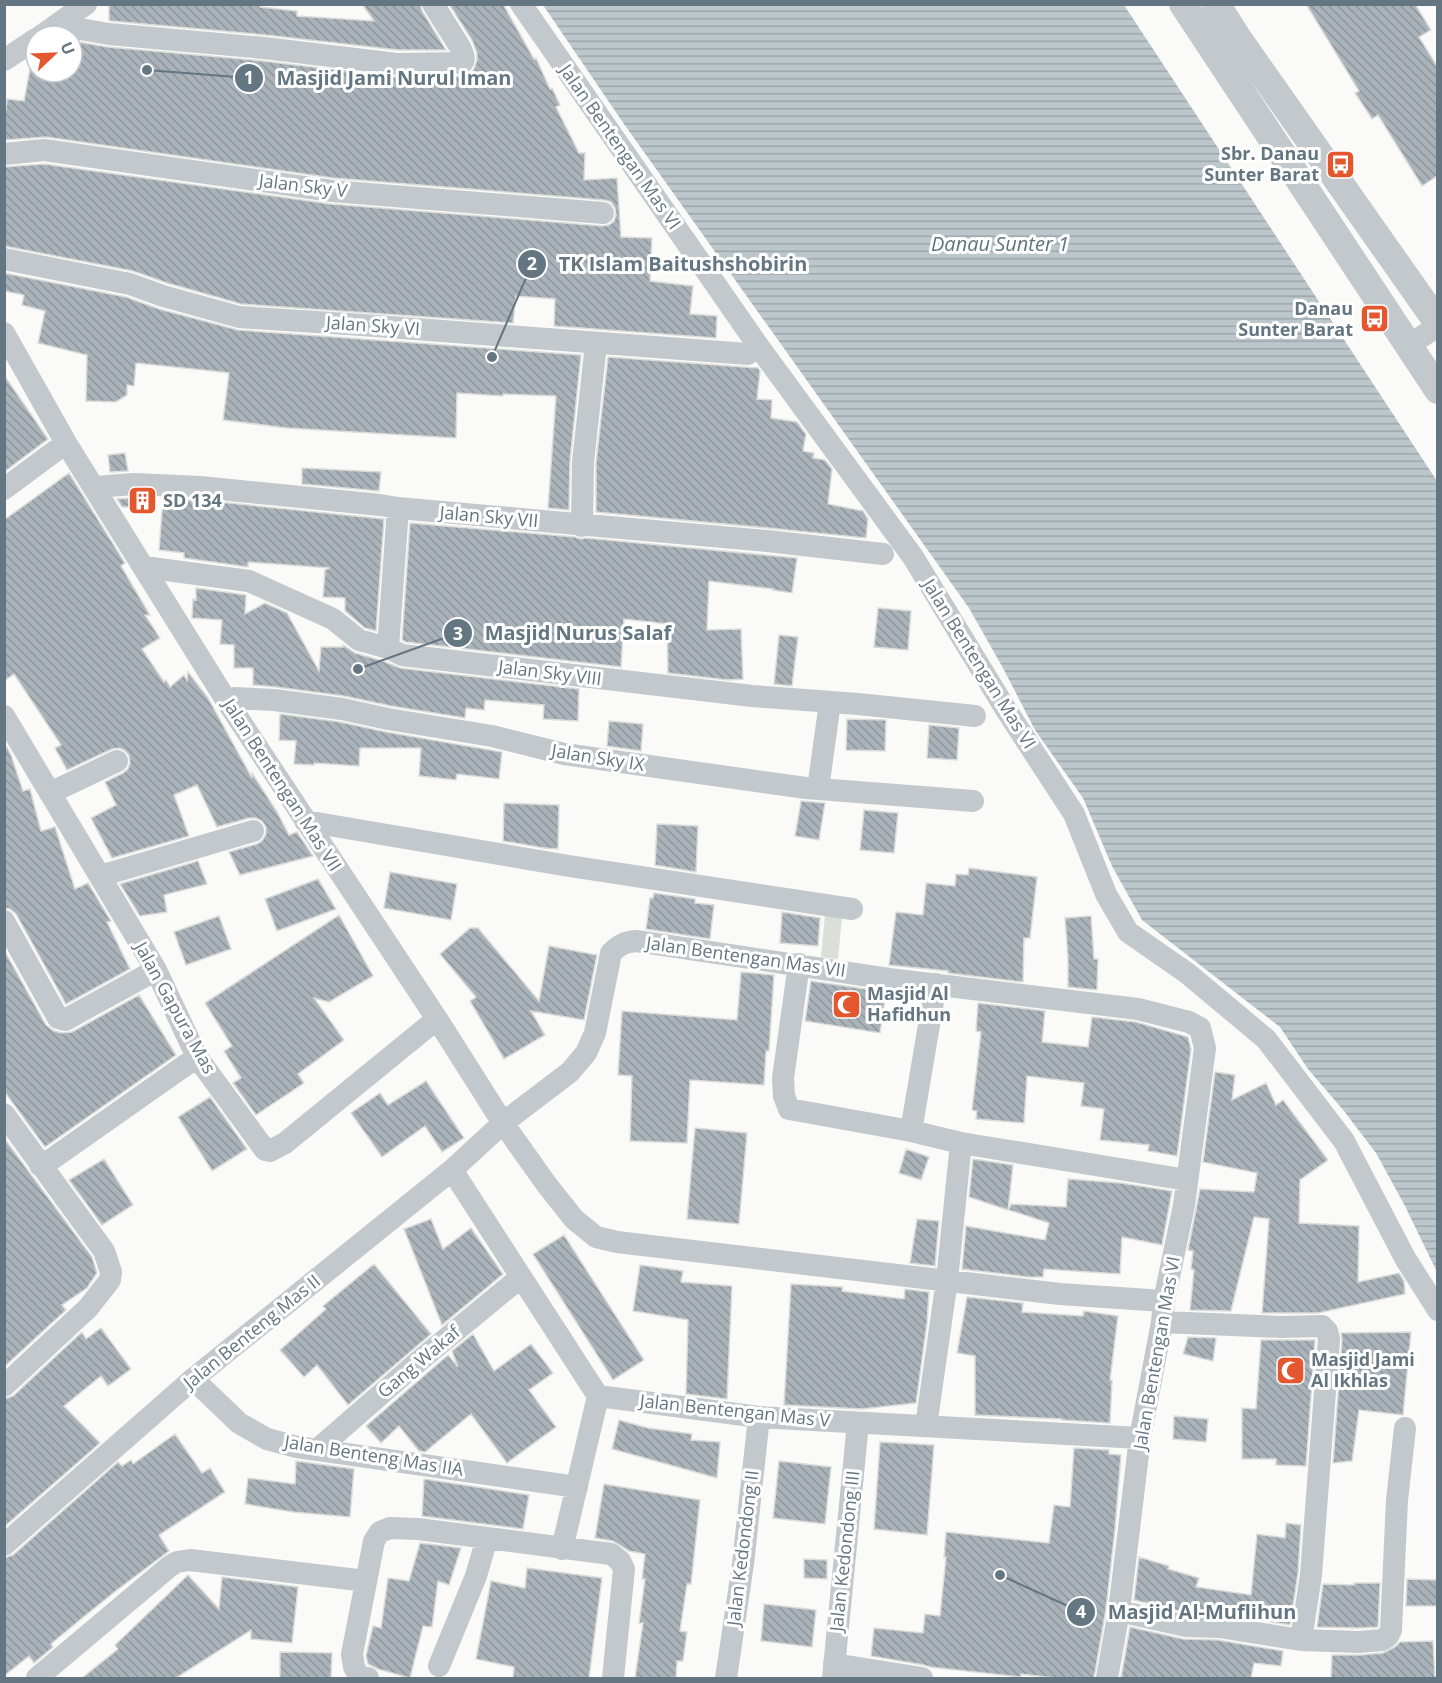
<svg xmlns="http://www.w3.org/2000/svg" width="1442" height="1683" font-family="'Open Sans',sans-serif">
  <defs>
    <pattern id="water-rules" width="6" height="5" patternUnits="userSpaceOnUse" patternTransform="scale(1.5)"><rect width="6" height="5" fill="#bbc7cb"/><path d="M0 2.5h6" fill="none" stroke="#9ca6aa"/></pattern>
    <pattern id="building-back-hatch" width="6" height="6" patternUnits="userSpaceOnUse" patternTransform="scale(1.5)"><rect width="6" height="6" fill="#aab3b9"/><path d="M-1 5l2 2M0 0l6 6M5-1l2 2" fill="none" stroke="#8e969c"/></pattern>
  </defs>
  <rect width="100%" height="100%" fill="#fafaf8"/>
  <path fill="#dadfd7" d="M825,915L842,917L838,959L821,957Z"/>
  <path fill="url(#water-rules)" d="M543,5H1124L1437,481V1272L1405,1206L1376,1153L1344,1111L1308,1069L1280,1027L1142,920L1112,866L1083,798L1035,730L1003,668L969,608L624,124Z"/>
  <path fill="url(#building-back-hatch)" stroke="#dcdcda" stroke-width="1.5" d="M109,4H260V7L297,11V16L374,21L362,4H420L422,11L446,50H398L266,35L111,21L109,20Z
    M449,4H503L534,59L536,58L550,89L552,88L560,105L556,107L579,153H585L584,180L617,178L621,237L652,238L650,281L693,286L690,314L717,316L716,338L554,326L555,299L516,296L513,323L241,304L167,283L133,271L4,246V167L44,164L331,204L602,226L609,225L614,221L616,215L615,208L611,202L604,200L333,178L46,137L4,140V109H6L7,99L24,101L32,58L36,59V72H72V41L108,47L263,61L396,77L463,76L469,75L474,69L477,60V53L472,40Z
    M1306,4H1415L1431,30L1419,37L1437,66V176L1422,186L1378,115L1372,119L1355,93L1359,91Z
    M4,273L126,297L159,309L238,330L581,355L570,461L569,510L548,508L556,396L503,394V396L457,393L456,438L287,428L223,420L229,373L203,370L136,363L134,386L127,385V395L116,402L86,401L87,355L38,343L45,311L22,305L24,295L4,291Z
    M608,357L758,368L760,371L757,399L772,400L771,418L797,422L806,434L803,451L814,453L813,458L825,460L832,469L828,504L863,511L868,519L866,538L768,528L596,512V463Z
    M4,375L48,439L4,472Z
    M125,453L128,471L110,472L108,455Z
    M302,468L381,472L379,491L302,484Z
    M69,473L125,563L121,566L150,615H145L160,638L142,649L164,682L166,680L170,687L184,675L187,681L188,672L208,698L252,778V773L277,812L289,835L297,832L313,856L240,875L229,852L257,844L262,841L266,834V827L262,821L256,818H249L217,827L197,785L174,795L189,836L112,858L91,818L116,805L105,782L123,773L128,769L130,763L129,755L124,750L119,748L112,749L67,770L55,748L61,745L14,674L4,681V520Z
    M132,498L133,507H122L117,499Z
    M163,499L199,500L384,519L376,631L365,628L345,611V598L323,597L325,570L330,568L248,562V567L184,558V553L159,550Z
    M410,523L575,537L581,539L586,538L797,558L792,593L773,590V589L709,581L707,630L741,629L743,679L728,680L668,673L667,624L624,619L621,667L406,642L402,640Z
    M196,588L246,595L245,614L265,603L287,613L319,671L321,647H343V645L355,653L383,661L400,668L579,689L578,721L543,719L544,705L485,700L484,710L466,708L465,718L391,706L344,696L276,687L253,685V668H234V645L220,644L222,620L192,618L193,599L196,600Z
    M878,608L911,611L908,650L874,647Z
    M779,635L798,637L792,686L774,684Z
    M280,714L340,722L386,732L502,752L499,779L457,774L456,780L419,776L421,748H360L359,766L314,763V765L294,764L296,741L279,740Z
    M847,719L886,720L885,751L846,750Z
    M609,721L643,724L641,751L607,746Z
    M929,725L959,728L957,760L927,758Z
    M7,747L11,755L23,791L30,789L41,831L55,827L75,889L88,883L111,921L107,922L130,969L66,1004L16,914L10,909L4,908V748Z
    M801,801L825,803L819,840L795,836Z
    M504,803L559,805L558,849L544,848L503,841Z
    M864,810L898,813L894,853L860,850Z
    M657,824L698,826L696,872L655,865Z
    M198,861L207,884L164,895L167,912L140,916L120,884Z
    M969,868L1037,877L1030,938H1024L1023,982L948,973V971L889,965L896,912L923,915L926,883L955,886L956,874L968,875Z
    M390,872L457,884L451,920L384,908Z
    M318,879L336,909L277,931L265,899Z
    M654,893L695,899V903L714,905L710,939L646,929L650,898H653Z
    M782,912L820,918L818,946L780,943Z
    M339,915L373,976L329,1002L314,998L344,1040L298,1074L304,1083L256,1115L233,1083L241,1078L224,1051L232,1046L205,1003Z
    M219,916L231,949L186,965L174,932Z
    M1091,916L1094,959H1098L1097,990L1068,987V958L1065,918Z
    M470,928H478L539,1001L549,946L597,955L584,1020L531,1011L545,1035L504,1059L470,1001L476,997L440,954Z
    M4,950L46,1025L54,1031L62,1033L72,1032L139,995L176,1055L45,1147L4,1091Z
    M741,972L774,975L769,1051H766L764,1085L690,1080L687,1143L630,1141L632,1076L618,1075L622,1011L737,1020Z
    M811,981L886,992L880,1033L805,1021Z
    M978,1003L1045,1011L1042,1042L1088,1047L1092,1017L1136,1022L1188,1037L1191,1049L1177,1156L1148,1151L1149,1145L1100,1140L1104,1109L1081,1106L1084,1083L1027,1076L1024,1123L976,1119L977,1111L972,1110L981,1032L976,1031Z
    M1215,1072L1235,1075L1232,1100L1266,1083L1276,1105L1283,1100L1328,1160L1300,1180L1299,1223L1359,1226L1358,1282L1399,1273L1404,1281L1405,1294L1318,1313H1262L1269,1219L1254,1217L1231,1311L1190,1310L1194,1270L1191,1269L1193,1251L1188,1250L1200,1189L1254,1192L1257,1173L1203,1162Z
    M426,1081L464,1138L442,1152L425,1126L382,1157L351,1113L380,1093L388,1105Z
    M210,1097L247,1149L212,1171L178,1117Z
    M695,1128L747,1133L739,1224L687,1219Z
    M4,1138L92,1257L97,1273L87,1288L62,1305L66,1310L4,1367Z
    M906,1149L929,1157L921,1180L899,1173Z
    M104,1159L133,1205L102,1225L69,1180Z
    M973,1159L1013,1165L1008,1210L969,1197Z
    M1068,1179L1121,1183L1172,1191L1162,1245L1122,1237L1120,1274L1044,1269L1043,1277H1028L962,1269L966,1226L1045,1240L1049,1223L1009,1210L1011,1204L1066,1207Z
    M431,1219L443,1249L471,1228L503,1274L442,1325L404,1229Z
    M917,1219L939,1221L935,1266L910,1263Z
    M564,1235L644,1360L613,1380L533,1254Z
    M374,1264L431,1334L348,1405L317,1365L304,1377L280,1350L326,1309L323,1306Z
    M640,1265L683,1271L681,1282L732,1286L727,1399L686,1394L688,1320L633,1311Z
    M791,1284L843,1287L842,1291L904,1299L905,1289L929,1292L927,1323L916,1403L862,1409L784,1405Z
    M967,1297L1023,1303L1022,1312L1083,1316L1084,1311L1118,1316L1110,1380H1112L1110,1423L1062,1420V1419L975,1415V1356L957,1353Z
    M101,1328L131,1369L108,1386L101,1376L64,1406L100,1443L4,1527V1399L13,1396L82,1332L86,1339Z
    M1411,1332L1403,1415L1359,1410L1352,1461L1333,1463L1342,1340L1341,1333Z
    M473,1334L494,1371L531,1344L553,1373L529,1390L556,1427L507,1463L471,1414L425,1452L419,1451L399,1426L381,1443L366,1426L448,1355L458,1367L452,1351Z
    M1188,1337L1216,1338L1213,1361L1183,1354Z
    M1261,1340H1315L1306,1466L1276,1465V1459H1242V1408L1256,1409Z
    M1174,1416L1208,1419L1206,1442L1173,1439Z
    M619,1420L648,1428L692,1434L691,1440L720,1442L717,1478L612,1449Z
    M175,1434L202,1473L210,1468L225,1492L159,1535L169,1551L117,1590L81,1619L51,1644L53,1647L34,1663L29,1656L4,1676V1558L13,1555L118,1462L122,1466L131,1460L133,1464Z
    M880,1442L934,1445L927,1535L874,1529Z
    M1074,1448L1109,1450V1454L1121,1455L1115,1529L1106,1609L1094,1678H1055L1021,1674V1677L930,1667L924,1665L871,1656L874,1628L923,1633L925,1614L940,1616L946,1557H944L946,1532L1049,1543L1054,1505L1070,1507Z
    M296,1461L354,1469L350,1517L293,1512L245,1504L248,1478L295,1484Z
    M779,1461L831,1467L825,1524L773,1518Z
    M424,1479L529,1495L523,1529L422,1516Z
    M604,1484L700,1500L691,1584H687L680,1631L687,1632L683,1661H677L676,1678H635L643,1623H639L645,1579H642L645,1554L629,1551L613,1541L595,1538Z
    M1286,1523L1301,1525L1298,1573L1290,1625L1221,1614L1188,1613L1134,1600L1139,1557L1169,1566L1168,1569L1199,1578L1196,1587L1251,1595L1257,1534L1285,1538Z
    M420,1543L461,1548L449,1585L438,1581L432,1627L423,1626L410,1678L378,1669L368,1664L366,1656L373,1626L381,1628L388,1578L409,1581Z
    M804,1559L827,1560V1579L804,1578Z
    M527,1568L602,1578L589,1678H513L514,1667L476,1659L491,1581L525,1588Z
    M188,1575L219,1609L222,1577L298,1587L292,1643L251,1639V1630L176,1678H82L118,1649L115,1645Z
    M1407,1579L1437,1580V1606H1406Z
    M1354,1583H1380L1378,1627L1359,1628L1317,1627L1323,1584L1354,1585Z
    M764,1604L816,1610L812,1647L761,1641Z
    M1130,1627L1183,1639L1218,1640L1283,1651L1281,1666L1254,1663L1251,1678H1121Z
    M1433,1641L1435,1678H1331L1332,1655H1360L1383,1653L1395,1647L1400,1642Z
    M280,1652L332,1653L331,1678H280Z"/>
  <g fill="none" stroke-linecap="round" stroke-linejoin="round">
    <path stroke="#c3c8cc" stroke-width="22" d="M521,4L759,347L913,557L1005,708L1074,814L1106,894L1128,932L1187,973L1266,1039L1344,1141L1405,1258L1438,1310
      M57,25L109,34L264,48L397,64L462,63C466,59 462,52 460,47L433,4
      M41,36L86,4
      M4,60L36,39
      M4,154L44,150L332,191L603,213
      M4,259L130,284L163,296L239,317L362,325L748,354
      M4,333L66,443L226,700L437,1019L503,1123L547,1185L574,1219L596,1237L617,1242L1060,1294L1164,1301
      M1409,345L1438,326
      M95,487L134,484L200,487L380,505L398,508L767,541L883,554
      M4,489L66,443
      M582,526L583,462L596,344
      M144,567L249,581L333,619L359,640L388,648L402,655L752,696L858,704L975,716
      M388,648L398,508
      M226,700L235,698L274,700L342,709L388,719L492,736L564,754L806,788L973,801
      M4,716L156,970L197,1057L265,1150L270,1151L285,1143L437,1019
      M818,789L830,702
      M50,793L117,761
      M305,821L569,866L852,909
      M100,876L253,831
      M4,921L58,1018L65,1020L156,970
      M799,964L783,1078L784,1096L789,1109L911,1131L961,1143L1187,1180
      M4,1114L104,1251L111,1272L110,1280L88,1308L4,1386
      M911,1131L936,984
      M40,1165L52,1159L197,1057
      M452,1170L598,1396L759,1417L1140,1438
      M1162,1322L1281,1327L1322,1326L1327,1331L1329,1339L1311,1575L1301,1640
      M193,1379L239,1423L267,1439L297,1447L577,1487
      M926,1426L947,1280L961,1143
      M318,1449L419,1361L521,1277
      M4,1545L193,1379L452,1170L503,1123L570,1072L586,1053L595,1033L611,953C619,945 625,942 636,941L889,979L1138,1009L1189,1022L1200,1028L1205,1048L1184,1205L1164,1301L1162,1322L1140,1438L1119,1611L1107,1678
      M562,1549L598,1396
      M1119,1611L1186,1626L1219,1627L1301,1640L1359,1642L1382,1640L1388,1636L1391,1630L1397,1500L1405,1428
      M834,1664L922,1678
      M439,1666L476,1576L487,1538
      M37,1678L170,1566L177,1562L190,1560L366,1581
      M368,1678L359,1676L354,1667L352,1654L374,1541L380,1532L390,1528L418,1529L611,1554L620,1561L624,1569L613,1678
      M726,1678L743,1564L759,1417
      M833,1678L858,1423"/>
    <path stroke="#c3c8cc" stroke-width="28" d="M1183,4L1438,390
      M1216,4L1239,40L1438,323"/>
  </g>
  <defs>
    <symbol id="bus-square" viewBox="-11 -11 22 22"><rect x="-9" y="-9" width="18" height="18" rx="4" fill="#e4572e" stroke="#fff"/><path d="M-5-6H5V4H4V6H2V4H-2V6H-4V4H-5ZM-3.5-4V0h7V-4ZM-3.5 1.2v1.5H-2V1.2ZM2 1.2v1.5H3.5V1.2Z" fill="#fff"/></symbol>
    <symbol id="building-square" viewBox="-11 -11 22 22"><rect x="-9" y="-9" width="18" height="18" rx="4" fill="#e4572e" stroke="#fff"/><path d="M-4-6H4V6H1V3H-1V6H-4ZM-2.5-4.3h1.7v1.8h-1.7ZM.8-4.3h1.7v1.8H.8ZM-2.5-1h1.7V.8h-1.7ZM.8-1h1.7V.8H.8Z" fill="#fff"/></symbol>
    <symbol id="mosque-square" viewBox="-11 -11 22 22"><rect x="-9" y="-9" width="18" height="18" rx="4" fill="#e4572e" stroke="#fff"/><path d="M3.5-4.9A6 6 0 1 0 3.5 4.9A5 5 0 1 1 3.5-4.9Z" fill="#fff"/></symbol>
  </defs>
  <g fill-rule="evenodd">
    <use href="#bus-square" x="1324" y="148" width="33" height="33"/>
    <use href="#bus-square" x="1358" y="302" width="33" height="33"/>
    <use href="#building-square" x="126" y="484" width="33" height="33"/>
    <use href="#mosque-square" x="830" y="988" width="33" height="33"/>
    <use href="#mosque-square" x="1274" y="1354" width="33" height="33"/>
  </g>
  <g text-anchor="middle" stroke-width="6" stroke-linejoin="round" paint-order="stroke">
    <g font-size="18" fill="#657683" stroke="#fff">
      <text transform="translate(620 147) rotate(55)" y="6">Jalan Bentengan Mas VI</text>
      <text transform="translate(303 186) rotate(7)" y="6">Jalan Sky V</text>
      <text transform="translate(373 326) rotate(4)" y="6">Jalan Sky VI</text>
      <text transform="translate(489 517) rotate(5)" y="6">Jalan Sky VII</text>
      <text transform="translate(979 664) rotate(58)" y="6">Jalan Bentengan Mas VI</text>
      <text transform="translate(550 673) rotate(7)" y="6">Jalan Sky VIII</text>
      <text transform="translate(598 758) rotate(9)" y="6">Jalan Sky IX</text>
      <text transform="translate(282 785) rotate(57)" y="6">Jalan Bentengan Mas VII</text>
      <text transform="translate(746 957) rotate(8)" y="6">Jalan Bentengan Mas VII</text>
      <text transform="translate(175 1008) rotate(61)" y="6">Jalan Gapura Mas</text>
      <text transform="translate(252 1332) rotate(-39)" y="6">Jalan Benteng Mas II</text>
      <text transform="translate(1157 1353) rotate(-80)" y="6">Jalan Bentengan Mas VI</text>
      <text transform="translate(419 1362) rotate(-40)" y="6">Gang Wakaf</text>
      <text transform="translate(735 1411) rotate(6)" y="6">Jalan Bentengan Mas V</text>
      <text transform="translate(374 1456) rotate(9)" y="6">Jalan Benteng Mas IIA</text>
      <text transform="translate(743 1548) rotate(-83)" y="6">Jalan Kedondong II</text>
      <text transform="translate(845 1551) rotate(-84)" y="6">Jalan Kedondong III</text>
    </g>
    <g font-size="18" font-weight="bold" fill="#657683" stroke="#fff" text-anchor="start">
      <text x="1319" y="160" text-anchor="end">Sbr. Danau<tspan x="1319" dy="21">Sunter Barat</tspan></text>
      <text x="1353" y="315" text-anchor="end">Danau<tspan x="1353" dy="21">Sunter Barat</tspan></text>
      <text x="163" y="507">SD 134</text>
      <text x="867" y="1000">Masjid Al<tspan x="867" dy="21">Hafidhun</tspan></text>
      <text x="1311" y="1366">Masjid Jami<tspan x="1311" dy="21">Al Ikhlas</tspan></text>
    </g>
    <g font-size="20" font-style="italic" fill="#60757c" stroke="#fff">
      <text x="1000" y="251">Danau Sunter 1</text>
    </g>
  </g>
  <path fill="none" stroke="#657683" stroke-width="2" d="M147 70L249 78M492 357L532 264M358 669L458 633M1000 1575L1081 1612"/>
  <g fill="#657683" stroke="#fff" stroke-width="2">
    <circle cx="147" cy="70" r="6"/>
    <circle cx="492" cy="357" r="6"/>
    <circle cx="358" cy="669" r="6"/>
    <circle cx="1000" cy="1575" r="6"/>
    <circle cx="249" cy="78" r="15"/>
    <circle cx="532" cy="264" r="15"/>
    <circle cx="458" cy="633" r="15"/>
    <circle cx="1081" cy="1612" r="15"/>
  </g>
  <g font-size="18" text-anchor="middle" font-weight="bold" fill="#fff">
    <text x="249" y="84">1</text>
    <text x="532" y="270">2</text>
    <text x="458" y="640">3</text>
    <text x="1081" y="1618">4</text>
  </g>
  <g font-size="20" text-anchor="middle" font-weight="bold" fill="#657683" stroke="#fff" stroke-width="6" stroke-linejoin="round" paint-order="stroke">
    <text x="394" y="85">Masjid Jami Nurul Iman</text>
    <text x="683" y="271">TK Islam Baitushshobirin</text>
    <text x="578" y="640">Masjid Nurus Salaf</text>
    <text x="1202" y="1619">Masjid Al-Muflihun</text>
  </g>
  <rect width="1442" height="1683" fill="none" stroke="#657683" stroke-width="12"/>
  <g transform="translate(54 54) rotate(67)"><circle r="28" fill="#ffffff" stroke="#c1c8cd" stroke-width="1.5"/>
  <path d="M0-4.5L10 22L0 15L-10 22Z" fill="#e4572e"/>
  <text y="-9" font-size="16" font-weight="bold" text-anchor="middle" fill="#657683">U</text>
  </g>
</svg>
